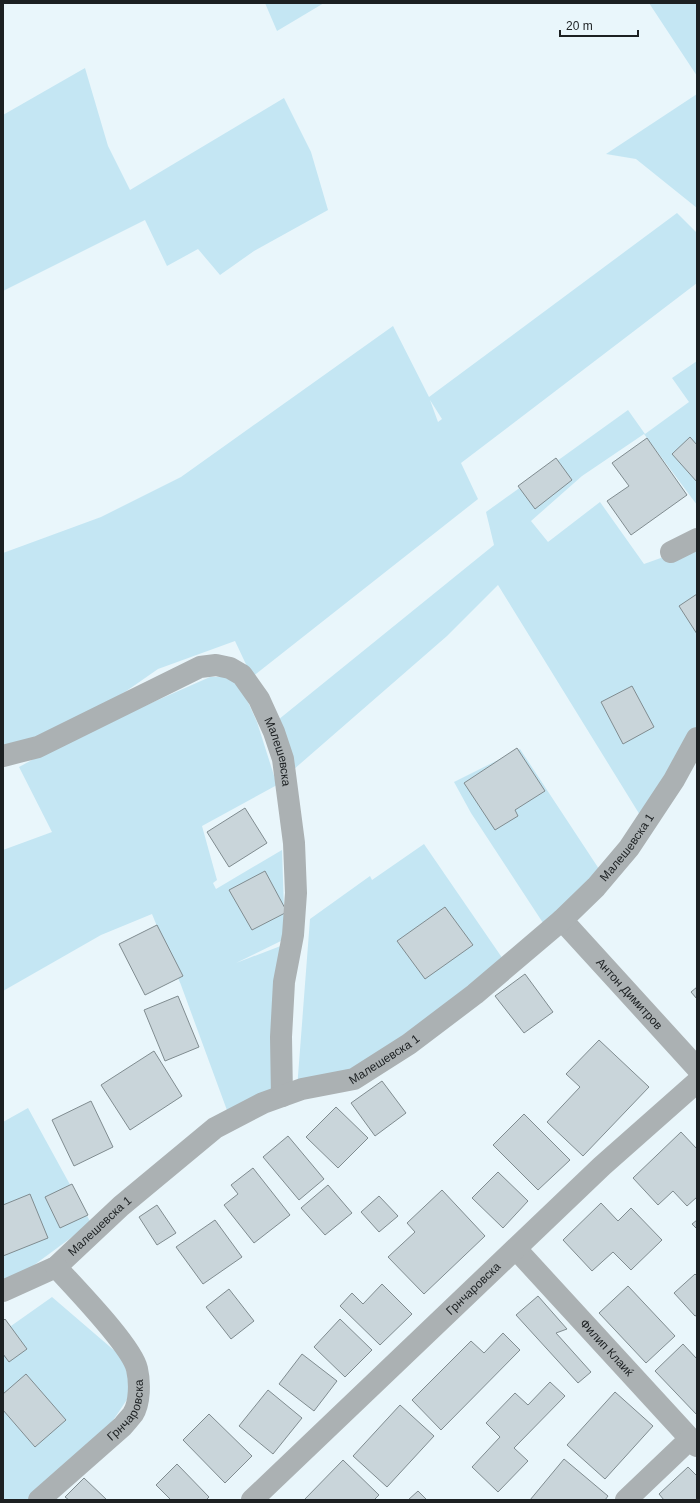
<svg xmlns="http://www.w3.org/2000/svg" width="700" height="1503" font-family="Arial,sans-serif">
  <rect width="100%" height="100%" fill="#e9f6fb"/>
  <path fill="#c4e6f3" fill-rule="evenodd" d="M265,3H324L277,31Z
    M649,3H697V76Z
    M85,68L108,146L130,190L284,98L311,152L328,210L254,251L220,275L198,249L167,266L145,220L3,291V115Z
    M697,94V208L636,159L606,154Z
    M677,213L697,233V283L461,463L478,499L252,677L235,641L158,669L125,692L3,759V553L101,517L181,477L393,326L429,397ZM430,400L442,419L438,422Z
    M697,361V505L644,434L582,476L531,521L548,542L600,502L644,564L697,545V728L643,820L498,585L447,636L293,770L273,724L494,545L486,512L628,410L645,434L689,402L672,378Z
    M210,677H229L242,689L257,722L277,785L202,826L217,880L213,883L216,889L282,850L285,939L236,963L291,942L283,1090L228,1113L181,985L152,914L101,935L3,991V850L52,832L19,767L74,737Z
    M520,749L601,872L545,926L471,813L454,782Z
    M424,844L505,962L431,1022L346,1073L297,1089L310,919L370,876L372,880Z
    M28,1108L91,1223L3,1288V1122Z
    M52,1297L123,1358L134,1389L104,1434L37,1500H3V1329L11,1326Z"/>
  <path fill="#c9d5da" stroke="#808c90" d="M690,437L697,445V482L672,454Z
    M647,438L687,495L631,535L607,501L629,486L612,463Z
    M556,458L572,480L535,509L518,486Z
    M697,594V634L679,606Z
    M632,686L654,727L623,744L601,702Z
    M517,748L545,791L515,810L518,816L495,830L464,783Z
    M245,808L267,843L229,867L207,832Z
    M265,871L287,912L252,930L229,890Z
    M445,907L473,945L425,979L397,941Z
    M157,925L183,976L145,995L119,944Z
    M525,974L553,1012L524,1033L495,996Z
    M697,987V999L691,992Z
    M178,996L199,1047L165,1061L144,1010Z
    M599,1040L649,1087L583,1156L547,1122L580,1087L566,1074Z
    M154,1051L182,1096L130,1130L101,1085Z
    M382,1081L406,1113L375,1136L351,1103Z
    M91,1101L113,1147L74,1166L52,1120Z
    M336,1107L368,1138L338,1168L306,1137Z
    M524,1114L570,1160L538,1190L493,1145Z
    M681,1132L697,1149V1197L687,1206L673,1191L658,1205L633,1178Z
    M288,1136L324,1179L299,1200L263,1157Z
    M253,1168L290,1215L254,1243L224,1205L238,1194L231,1185Z
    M498,1172L528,1201L503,1228L472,1198Z
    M72,1184L88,1215L60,1228L45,1197Z
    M328,1185L352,1213L325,1235L301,1208Z
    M442,1190L485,1236L424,1294L388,1257L415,1232L407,1223Z
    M30,1194L48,1238L3,1256V1205Z
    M379,1196L398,1216L379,1232L361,1212Z
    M601,1203L618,1221L631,1208L662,1240L631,1270L613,1252L592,1271L563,1240Z
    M157,1205L176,1233L157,1245L139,1217Z
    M215,1220L242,1257L203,1284L176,1247Z
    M697,1220V1229L692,1224Z
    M695,1274L697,1276V1315L695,1316L674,1293Z
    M382,1284L412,1314L380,1345L340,1306L352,1293L363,1304Z
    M628,1286L675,1336L646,1363L599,1313Z
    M229,1289L254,1321L231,1339L206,1307Z
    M538,1296L567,1329L556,1333L591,1372L578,1383L516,1315Z
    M5,1319L27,1349L9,1362L3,1354V1321Z
    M340,1319L372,1350L345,1377L314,1347Z
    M503,1333L520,1350L441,1430L412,1400L471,1341L484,1353Z
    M683,1344L697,1359V1415L655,1371Z
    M302,1354L337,1381L314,1411L279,1384Z
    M26,1374L66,1420L35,1447L3,1410V1394Z
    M550,1382L565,1396L514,1448L528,1461L498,1492L472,1467L500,1437L486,1423L515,1393L528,1405Z
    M268,1390L302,1418L273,1454L239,1426Z
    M615,1392L653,1426L605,1479L567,1445Z
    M400,1405L434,1436L387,1487L353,1456Z
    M209,1414L252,1456L225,1483L183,1440Z
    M564,1459L608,1496L605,1500H530Z
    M343,1460L379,1495L374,1500H304Z
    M177,1464L209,1497L206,1500H171L156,1485Z
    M688,1467L697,1476V1500H664L659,1494Z
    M84,1478L107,1500H69L65,1497Z
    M418,1491L427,1500H408Z"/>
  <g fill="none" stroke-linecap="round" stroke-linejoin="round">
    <g stroke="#abb1b3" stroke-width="22">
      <path d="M671,552L697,539"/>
      <path id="s1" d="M3,756L38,747L200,667L216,665L230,668L242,675L259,699L274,732L283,759L294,843L296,893L293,935L284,982L281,1037L282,1096"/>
      <path id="s2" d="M562,920L697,1068"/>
      <path id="s3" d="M516,1249L697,1446"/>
      <path id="s4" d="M3,1291L56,1267L121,1206L215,1128L263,1103L302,1089L354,1079L409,1044L475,994L562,920L596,887L629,848L674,780L697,738"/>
      <path id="s5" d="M39,1500L123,1426C126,1422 130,1418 133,1414C140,1403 140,1382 137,1369C132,1346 74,1287 56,1267"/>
      <path id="s6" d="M252,1500L602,1166L697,1082"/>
      <path d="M626,1500L690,1439"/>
    </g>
  </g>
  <g text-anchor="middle" stroke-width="3" stroke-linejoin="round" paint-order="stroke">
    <g font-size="12" fill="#1c2022" stroke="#e9f6fb">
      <text dy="4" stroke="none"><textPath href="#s1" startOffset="347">Малешевска</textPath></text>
      <text dy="4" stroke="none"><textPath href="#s4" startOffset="778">Малешевска 1</textPath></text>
      <text dy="4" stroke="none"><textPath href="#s2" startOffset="100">Антон Димитров</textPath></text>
      <text dy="4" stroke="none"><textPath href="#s4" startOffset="454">Малешевска 1</textPath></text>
      <text dy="4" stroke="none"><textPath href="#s4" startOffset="118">Малешевска 1</textPath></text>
      <text dy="4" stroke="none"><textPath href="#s6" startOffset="306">Грнчаровска</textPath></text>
      <text dy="4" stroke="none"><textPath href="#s3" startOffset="134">Филип Клаиќ</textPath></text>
      <text dy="4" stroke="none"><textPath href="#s5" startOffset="128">Грнчаровска</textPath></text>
    </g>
  </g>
  <rect width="700" height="1503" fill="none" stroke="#1c2022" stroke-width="8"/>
  <path d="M560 30v6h78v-6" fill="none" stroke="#1c2022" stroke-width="2"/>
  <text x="566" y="30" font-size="12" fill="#1c2022" stroke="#e9f6fb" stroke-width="3" paint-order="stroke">20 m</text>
</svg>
